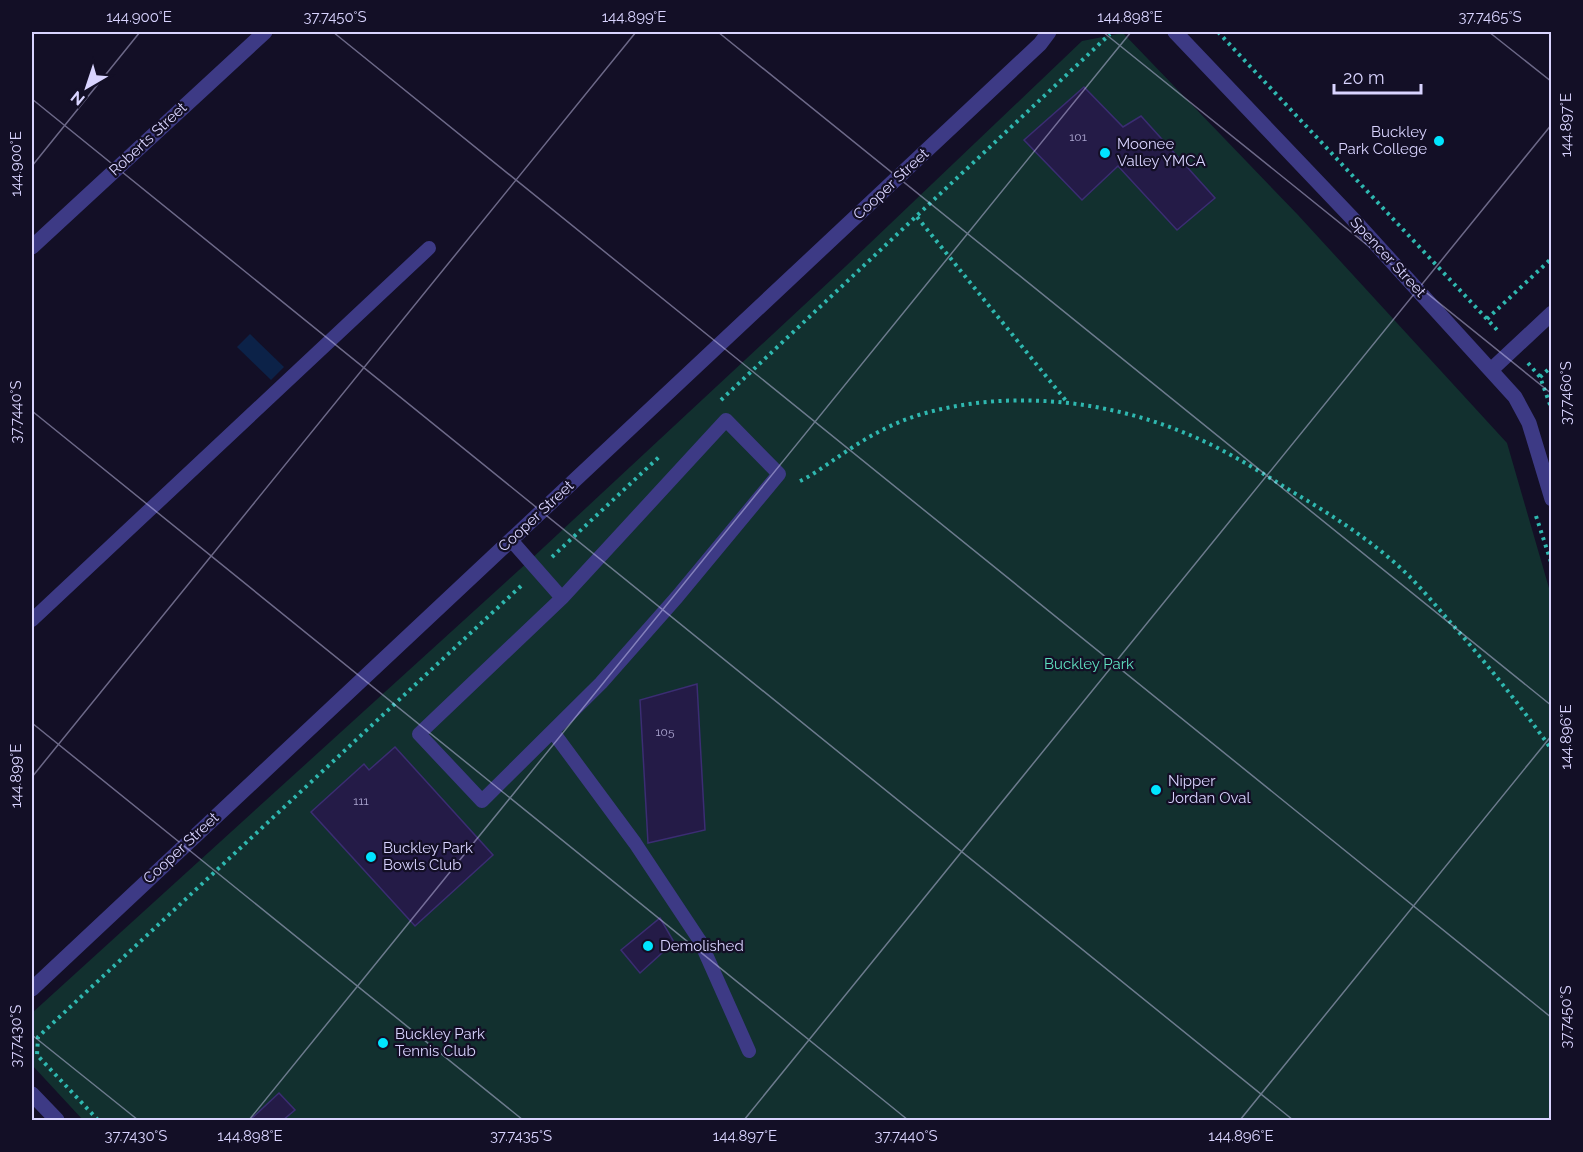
<svg xmlns="http://www.w3.org/2000/svg" width="1583" height="1152" font-family="Raleway,sans-serif">
  <rect width="100%" height="100%" fill="#130f26"/>
  <path fill="#12302f" d="M1123,33L1298,215L1507,443L1551,595V1120H83L32,1065V1013L529,561L846,266L1082,41Z"/>
  <path fill="#0c2248" d="M250,334L284,367L271,380L237,347Z"/>
  <path fill="#241b47" stroke="#3b2d73" stroke-width="1.5" d="M1084,87L1123,127L1141,116L1215,198L1177,230L1118,166L1082,200L1024,140Z
    M697,684L705,830L648,843L640,700Z
    M395,747L493,855L415,926L311,812L364,764L369,770Z
    M660,918L674,942L640,973L621,950Z
    M279,1093L295,1110L283,1120H250Z"/>
  <g fill="none" stroke-linecap="round" stroke-linejoin="round">
    <path stroke="#2fb8b0" stroke-width="4" stroke-dasharray="3 4.5" stroke-linecap="butt" d="M1218,32L1500,333
      M917,217L1067,402
      M1487,319L1552,258
      M1528,363L1540,377L1552,410
      M1540,377L1552,366
      M721,400L1110,34
      M800,481C813,475 826,465 838,457C864,439 891,423 922,414C1005,390 1100,399 1180,431C1219,446 1256,469 1291,491C1332,515 1374,542 1408,575C1423,590 1437,607 1451,623C1487,664 1520,705 1552,750
      M1536,516L1552,565
      M552,557L660,456
      M98,1120L37,1055L38,1037L522,585"/>
    <path stroke="#3d3a85" stroke-width="14" d="M726,420L779,474L677,597L601,683L482,801L419,734L562,598Z
      M511,540L562,598
      M32,620L429,248
      M553,732L635,843L700,941L749,1051"/>
    <path stroke="#3d3a85" stroke-width="15" d="M1175,32L1352,218L1515,397L1529,423L1552,499
      M32,247L265,32
      M1491,370L1552,313
      M32,1094L57,1120"/>
    <path stroke="#3d3a85" stroke-width="15" d="M32,989L1040,44L1049,32"/>
  </g>
  <path fill="none" stroke="#d9d4ff" stroke-width="1.5" stroke-opacity="0.45" d="M333,32L1552,1018M718,32L1552,706M1103,32L1552,394M1489,32L1552,82M32,99L1293,1120M32,166L140,32M32,411L908,1120M32,723L523,1120M32,777L636,32M32,1035L138,1120M249,1120L1131,32M744,1120L1552,124M1240,1120L1552,735"/>
  <g fill="#00e5ff" stroke="#130f26" stroke-width="2">
    <circle cx="1439" cy="141" r="6"/>
    <circle cx="1105" cy="153" r="6"/>
    <circle cx="1156" cy="790" r="6"/>
    <circle cx="371" cy="857" r="6"/>
    <circle cx="648" cy="946" r="6"/>
    <circle cx="383" cy="1043" r="6"/>
  </g>
  <g text-anchor="middle" stroke-width="4.5" stroke-linejoin="round" paint-order="stroke">
    <g font-size="12" fill="#aca6d1">
      <text x="1078" y="141">101</text>
      <text x="665" y="736">105</text>
      <text x="361" y="805">111</text>
    </g>
    <g font-size="15" fill="#d9d4ff" stroke="#130f26" text-anchor="start">
      <text x="1427" y="137" text-anchor="end">Buckley<tspan x="1427" dy="17">Park College</tspan></text>
      <text x="1117" y="149">Moonee<tspan x="1117" dy="17">Valley YMCA</tspan></text>
      <text x="1168" y="786">Nipper<tspan x="1168" dy="17">Jordan Oval</tspan></text>
      <text x="383" y="853">Buckley Park<tspan x="383" dy="17">Bowls Club</tspan></text>
      <text x="660" y="951">Demolished</text>
      <text x="395" y="1039">Buckley Park<tspan x="395" dy="17">Tennis Club</tspan></text>
    </g>
    <g font-size="15" fill="#d9d4ff" stroke="#130f26">
      <text transform="translate(148 139) rotate(-43)" y="5">Roberts Street</text>
      <text transform="translate(891 184) rotate(-43)" y="5">Cooper Street</text>
      <text transform="translate(1388 257) rotate(47)" y="5">Spencer Street</text>
      <text transform="translate(536 516) rotate(-43)" y="5">Cooper Street</text>
      <text transform="translate(181 848) rotate(-43)" y="5">Cooper Street</text>
    </g>
    <g font-size="15" fill="#5fe0c0" stroke="#130f26">
      <text x="1089" y="669">Buckley Park</text>
    </g>
  </g>
  <rect width="1583" height="1152" fill="none" stroke="#130f26" stroke-width="66"/>
  <g transform="translate(87 87) rotate(219)" stroke="#130f26" stroke-width="4.5" paint-order="stroke">
  <path d="M0-4.5L10 22L0 15L-10 22Z" fill="#d9d4ff"/>
  <text y="-9" font-size="16" font-weight="bold" text-anchor="middle" fill="#d9d4ff">N</text>
  </g>
  <path d="M1334 84v9h87v-9" fill="none" stroke="#d9d4ff" stroke-width="3"/>
  <text x="1343" y="84" font-size="18" fill="#d9d4ff" stroke="#130f26" stroke-width="4.5" paint-order="stroke">20 m</text>
  <rect x="33" y="33" width="1517" height="1086" fill="none" stroke="#d9d4ff" stroke-width="2"/>
  <g font-size="15" text-anchor="middle" fill="#d9d4ff">
    <text x="139" y="22">144.900°E</text>
    <text x="335" y="22">37.7450°S</text>
    <text x="634" y="22">144.899°E</text>
    <text x="1130" y="22">144.898°E</text>
    <text x="1490" y="22">37.7465°S</text>
    <text transform="translate(1566 125) rotate(-90)" y="5">144.897°E</text>
    <text transform="translate(16 164) rotate(-90)" y="5">144.900°E</text>
    <text transform="translate(1566 393) rotate(-90)" y="5">37.7460°S</text>
    <text transform="translate(16 412) rotate(-90)" y="5">37.7440°S</text>
    <text transform="translate(1566 737) rotate(-90)" y="5">144.896°E</text>
    <text transform="translate(16 776) rotate(-90)" y="5">144.899°E</text>
    <text transform="translate(1566 1017) rotate(-90)" y="5">37.7450°S</text>
    <text transform="translate(16 1036) rotate(-90)" y="5">37.7430°S</text>
    <text x="136" y="1141">37.7430°S</text>
    <text x="250" y="1141">144.898°E</text>
    <text x="521" y="1141">37.7435°S</text>
    <text x="745" y="1141">144.897°E</text>
    <text x="906" y="1141">37.7440°S</text>
    <text x="1241" y="1141">144.896°E</text>
  </g>
</svg>
